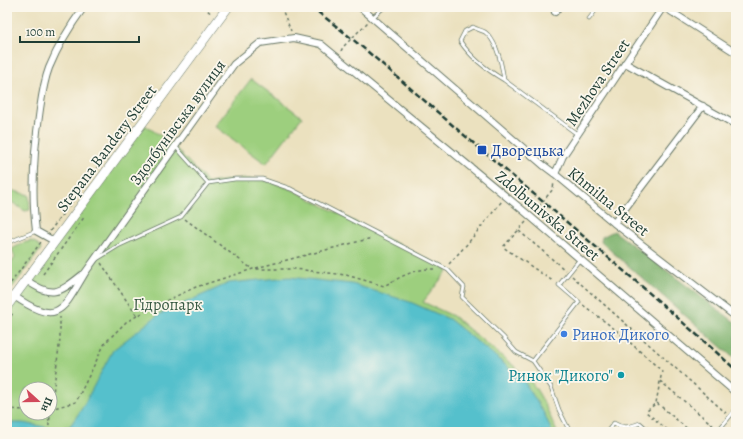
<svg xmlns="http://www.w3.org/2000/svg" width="743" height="439" font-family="Alegreya,serif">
  <rect width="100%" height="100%" fill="#fbf7ec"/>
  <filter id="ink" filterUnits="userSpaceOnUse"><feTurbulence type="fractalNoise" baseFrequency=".025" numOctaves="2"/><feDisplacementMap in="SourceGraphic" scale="8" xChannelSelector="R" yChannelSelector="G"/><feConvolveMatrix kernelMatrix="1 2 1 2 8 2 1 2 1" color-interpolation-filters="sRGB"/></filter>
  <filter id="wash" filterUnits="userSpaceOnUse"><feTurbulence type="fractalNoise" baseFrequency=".012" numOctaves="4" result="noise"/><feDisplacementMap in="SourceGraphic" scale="16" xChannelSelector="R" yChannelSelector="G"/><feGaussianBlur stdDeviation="0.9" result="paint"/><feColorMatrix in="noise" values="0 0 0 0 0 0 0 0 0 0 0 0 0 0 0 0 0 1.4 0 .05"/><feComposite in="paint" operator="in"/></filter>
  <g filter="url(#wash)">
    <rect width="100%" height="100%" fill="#ebe1bf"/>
    <path fill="#9dcf7e" stroke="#5e8659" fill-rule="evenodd" d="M251,79L302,117L266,164L215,126Z
      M143,124L170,142L208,183L235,179H262L291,189L448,270L423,302L453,316L526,376C541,392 548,412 557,432H7V306ZM26,389H50V413H26Z
      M7,189L29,195L30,210L25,211L7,199Z
      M31,241L36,243L41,249L7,295V267L15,258L12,249L23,243Z"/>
    <path fill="#7eb26d" stroke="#4e7850" d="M614,231L736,323V360L601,242L602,237Z"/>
    <path fill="#54c0cc" stroke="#3a7e80" d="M289,277L352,284L410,302L449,319L495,356L524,381L545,415L552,432H7V423H23L57,429L70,426L81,410L113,350L158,315L229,283Z"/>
  </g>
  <g filter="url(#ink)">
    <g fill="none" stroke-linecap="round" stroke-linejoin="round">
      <defs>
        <path id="lane" d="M372,18L384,7
          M589,19L598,7
          M504,80C487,70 471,58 460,41L465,31L473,27C476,29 481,30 485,32C497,41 502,66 504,80L577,134
          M175,146L208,183L235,179H262L291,189L448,270L464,287L462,297L503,337L516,352L533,361
          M7,243L36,231
          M97,259L118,246L181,217L208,183
          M570,432L559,410L551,387L533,361L579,302L559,285L580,259
          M607,432L614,423C623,429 630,427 640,423L650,432
          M717,432L736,409"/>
        <path id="street" d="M360,7L543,165L555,174L614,223L736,317
          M664,7L736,53
          M555,12L559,7
          M625,63L736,125
          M555,174L563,156L663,7
          M614,223L703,106
          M54,241L36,231C31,191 34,149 40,109C42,95 44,81 49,68C58,46 70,26 84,7
          M26,280C52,298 58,294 82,275
          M14,296C58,326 62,312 85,273L234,64L260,43L294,38L321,44L525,212L736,393"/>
        <path id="secondary" d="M7,306L228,7"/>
      </defs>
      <use href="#lane" stroke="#667665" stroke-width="4.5"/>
      <use href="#street" stroke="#667665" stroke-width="8"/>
      <use href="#secondary" stroke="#667665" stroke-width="10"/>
      <path stroke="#667665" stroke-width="1.5" stroke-dasharray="3 3" stroke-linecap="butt" d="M203,7L212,14
        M281,7L291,31
        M341,51L343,47L368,22
        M535,211L553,189L554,182
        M185,219L252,269
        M526,222L503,247L554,282
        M50,231L155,90
        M519,231L565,270
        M101,263L137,316
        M449,264L468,243L502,201
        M256,268L372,238
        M43,274L85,216
        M572,276L726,413
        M7,288L41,242
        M583,305L616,330L662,371L656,403L646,412L670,432
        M7,321L13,313
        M660,381L714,426
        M657,403L691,432
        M7,409L26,410
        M50,409L76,402L105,343L126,322L159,304L196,287L253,269H295L346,275L384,286C400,277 416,268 434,269
        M34,413L36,419L49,420
        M48,432L60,339V317"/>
      <use href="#lane" stroke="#fff" stroke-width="3"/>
      <use href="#street" stroke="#fff" stroke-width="6"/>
      <use href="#secondary" stroke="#fff" stroke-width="9"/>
      <path stroke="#1f3d34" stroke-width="2.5" stroke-dasharray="6 3" stroke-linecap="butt" d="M311,7C367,48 418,96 471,141C560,216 650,292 736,370"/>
    </g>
  </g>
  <rect fill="#1a4fb4" stroke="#fbf7ec" stroke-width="1.5" x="477" y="145" width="10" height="10" rx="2"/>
  <circle fill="#3f7fe0" stroke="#fbf7ec" stroke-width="1.5" cx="564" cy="334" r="4"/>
  <circle fill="#0f9aa8" stroke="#fbf7ec" stroke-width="1.5" cx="621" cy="375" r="4"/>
  <g text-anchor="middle" stroke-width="3.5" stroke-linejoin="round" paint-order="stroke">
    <g font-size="16" fill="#1f3d34" stroke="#fbf7ec">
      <text transform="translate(597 82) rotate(-56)" y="6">Mezhova Street</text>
      <text transform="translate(177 122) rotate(-54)" y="6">Здолбунівська вулиця</text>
      <text transform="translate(106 148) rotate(-53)" y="6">Stepana Bandery Street</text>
      <text transform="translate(609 201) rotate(39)" y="6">Khmilna Street</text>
      <text transform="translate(548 215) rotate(40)" y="6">Zdolbunivska Street</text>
    </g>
    <g font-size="16" fill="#164399" stroke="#fbf7ec" text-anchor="start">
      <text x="491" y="156">Дворецька</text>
    </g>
    <g font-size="16" fill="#385a43" stroke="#fbf7ec">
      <text x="168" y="310">Гідропарк</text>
    </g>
    <g font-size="16" fill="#366cbe" stroke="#fbf7ec" text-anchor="start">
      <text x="572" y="340">Ринок Дикого</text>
    </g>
    <g font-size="16" fill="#0d838f" stroke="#fbf7ec" text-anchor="end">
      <text x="613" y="381">Ринок "Дикого"</text>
    </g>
  </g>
  <rect width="743" height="439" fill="none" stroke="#fbf7ec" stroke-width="24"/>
  <g transform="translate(38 401) rotate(111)"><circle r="19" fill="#fbf7ec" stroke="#a3ada2"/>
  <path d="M0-3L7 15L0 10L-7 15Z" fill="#d1495b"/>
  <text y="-6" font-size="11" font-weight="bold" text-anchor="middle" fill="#1f3d34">Пн</text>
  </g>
  <path d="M20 36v6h119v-6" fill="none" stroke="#1f3d34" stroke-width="2"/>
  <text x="26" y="36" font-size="12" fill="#1f3d34" stroke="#fbf7ec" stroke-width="3" paint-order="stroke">100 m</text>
</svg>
